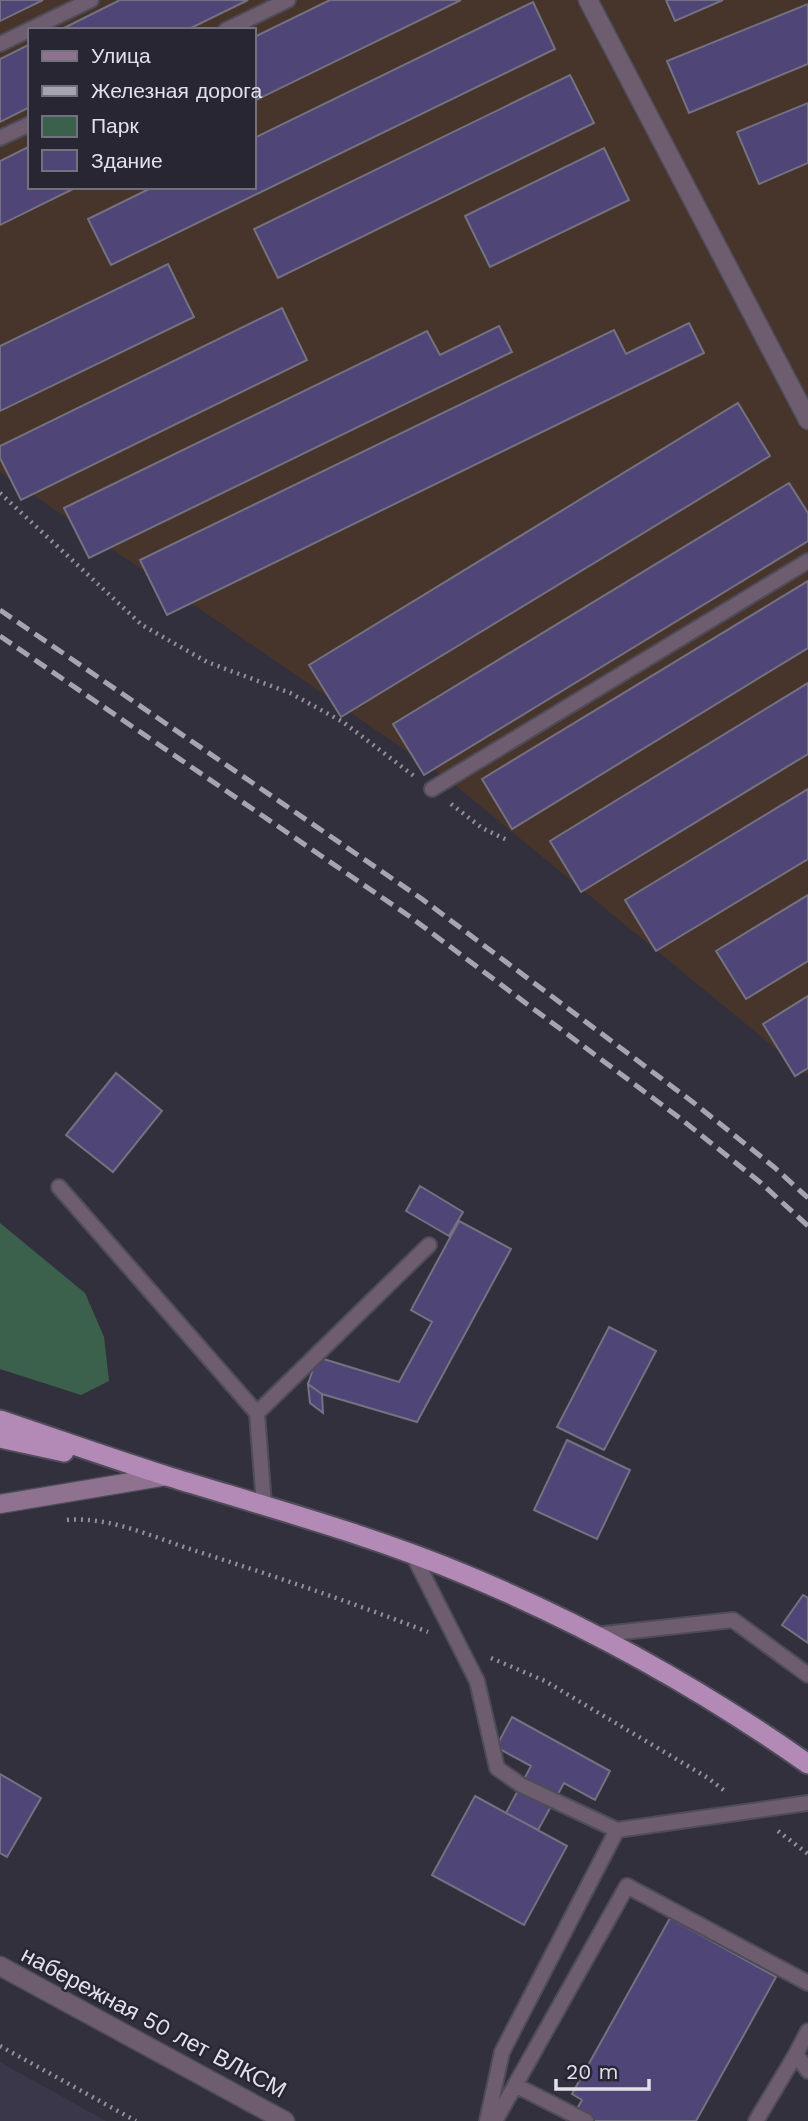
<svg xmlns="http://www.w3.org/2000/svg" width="808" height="2121" font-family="'Work Sans',sans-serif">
  <rect width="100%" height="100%" fill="#32303d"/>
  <path fill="#47352c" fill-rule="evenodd" d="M0,0H808V1075L449,780L0,472ZM30,30H254V187H30Z"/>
  <path fill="#3a374a" d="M0,2062L106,2121H0Z"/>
  <path fill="#3b604b" d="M0,1223L85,1293L104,1337L109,1381L81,1395L0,1369Z"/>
  <path fill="#504577" stroke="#747281" stroke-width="2" d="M0,0H43L0,21Z
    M120,0H248L187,30H60Z
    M330,0H461L254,101V37Z
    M666,0H723L675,21Z
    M533,2L555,49L111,265L88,219L153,187H254V138Z
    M808,4V64L689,113L667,61Z
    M30,44V107L0,122V59Z
    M570,75L594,123L278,278L254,229Z
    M808,103V163L759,184L737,132Z
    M30,146V187H77L0,225V161Z
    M604,148L629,200L490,267L465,216Z
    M168,264L194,317L0,411V346Z
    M282,308L307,360L21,500L0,458V446Z
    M689,323L704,353L167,615L140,560L614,330L626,354Z
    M499,326L512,352L89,558L64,508L427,331L440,355Z
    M738,403L770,456L341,717L309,665Z
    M789,483L808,513V541L424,775L393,724Z
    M808,581V648L512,829L482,779Z
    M808,683V754L581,892L550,841Z
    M808,789V859L656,951L625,900Z
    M808,895V961L746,999L716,951Z
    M808,996V1068L795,1076L763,1024Z
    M116,1073L162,1111L113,1172L66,1135Z
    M420,1186L463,1212L449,1236L406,1211Z
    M459,1221L511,1249L417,1422L322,1394L308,1384L317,1357L399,1382L432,1322L411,1310Z
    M609,1327L656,1351L604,1450L557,1427Z
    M308,1384L322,1394L323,1413L310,1403Z
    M567,1440L630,1470L597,1539L534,1510Z
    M803,1595L808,1598V1643L782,1625Z
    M512,1717L610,1771L595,1800L564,1783L538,1830L506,1813L531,1766L496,1747Z
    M0,1774L41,1798L7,1857L0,1853Z
    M475,1796L567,1846L524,1925L432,1875Z
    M670,1918L776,1977L696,2121H570L582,2100L572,2094Z"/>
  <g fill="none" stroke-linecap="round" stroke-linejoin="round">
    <defs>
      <path id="service" d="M226,30L288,0
        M0,44L91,0
        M0,138L30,124
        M432,789L808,561
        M59,1187L257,1413L264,1505
        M257,1413L429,1245
        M413,1555L477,1681L497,1768L521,1785L617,1830L808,1803
        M595,1635L733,1620L808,1675
        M808,2031L796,2054L808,2071
        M515,2085L586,2121
        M487,2121L502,2052L617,1830
        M495,2121L627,1886L808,1983
        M756,2121L796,2054"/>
      <path id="minor" d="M588,0L808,420"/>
      <path id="tertiary" d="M0,1966L285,2121"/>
      <path id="secondary" d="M0,1504L167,1476"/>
      <path id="trunk" d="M0,1420C57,1439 113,1459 170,1477C271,1508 374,1536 471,1577C590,1627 703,1690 808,1764
        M0,1438L64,1452"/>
    </defs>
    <use href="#service" stroke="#4e4c59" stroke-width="18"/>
    <use href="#minor" stroke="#4e4c59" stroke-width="21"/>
    <use href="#tertiary" stroke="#4e4c59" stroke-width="21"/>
    <use href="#secondary" stroke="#4e4c59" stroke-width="21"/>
    <use href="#trunk" stroke="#4e4c59" stroke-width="23"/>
    <path stroke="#92909b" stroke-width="4.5" stroke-dasharray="2 5" stroke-linecap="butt" d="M0,493L142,625L207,662L290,693L343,722L414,776
      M451,804L482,828L509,841
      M67,1520C110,1516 155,1538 196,1551C274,1576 351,1602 428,1632
      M491,1658L545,1681L708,1778L726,1792
      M778,1831L808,1854
      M0,2046L136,2121"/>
    <use href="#service" stroke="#6e5c6f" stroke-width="14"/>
    <use href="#minor" stroke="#6e5c6f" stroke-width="18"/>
    <use href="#tertiary" stroke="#6e5c6f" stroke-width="18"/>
    <use href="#secondary" stroke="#8e7290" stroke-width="18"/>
    <use href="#trunk" stroke="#b38ab6" stroke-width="19"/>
    <path stroke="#a6a5af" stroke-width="5" stroke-dasharray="14 7" stroke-linecap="butt" d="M0,610L422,899L694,1103L774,1167L808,1198
      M0,636L409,916L681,1119L761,1183L808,1226"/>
  </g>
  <g text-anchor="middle" stroke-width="5" stroke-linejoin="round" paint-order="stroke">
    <g font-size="23" fill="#e2e1ea" stroke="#282633">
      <text transform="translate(154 2022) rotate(28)" y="8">набережная 50 лет ВЛКСМ</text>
    </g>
  </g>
  <rect x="28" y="28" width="228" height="161" fill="#282633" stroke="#72717c" stroke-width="2"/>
  <rect x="42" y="51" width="35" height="10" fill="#8e7290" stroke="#72717c" stroke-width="2"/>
  <text x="91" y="63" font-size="21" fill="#e2e1ea">Улица</text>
  <rect x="42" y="86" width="35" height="10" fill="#a6a5af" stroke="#72717c" stroke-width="2"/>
  <text x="91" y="98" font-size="21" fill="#e2e1ea">Железная дорога</text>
  <rect x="42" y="116" width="35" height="21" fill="#3b604b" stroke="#72717c" stroke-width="2"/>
  <text x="91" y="133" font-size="21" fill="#e2e1ea">Парк</text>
  <rect x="42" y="150" width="35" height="21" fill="#504577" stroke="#72717c" stroke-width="2"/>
  <text x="91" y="168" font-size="21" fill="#e2e1ea">Здание</text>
  <path d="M556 2079v10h93v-10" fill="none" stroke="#e2e1ea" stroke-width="3.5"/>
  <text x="566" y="2079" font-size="21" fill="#e2e1ea" stroke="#282633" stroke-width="5" paint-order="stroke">20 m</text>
</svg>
